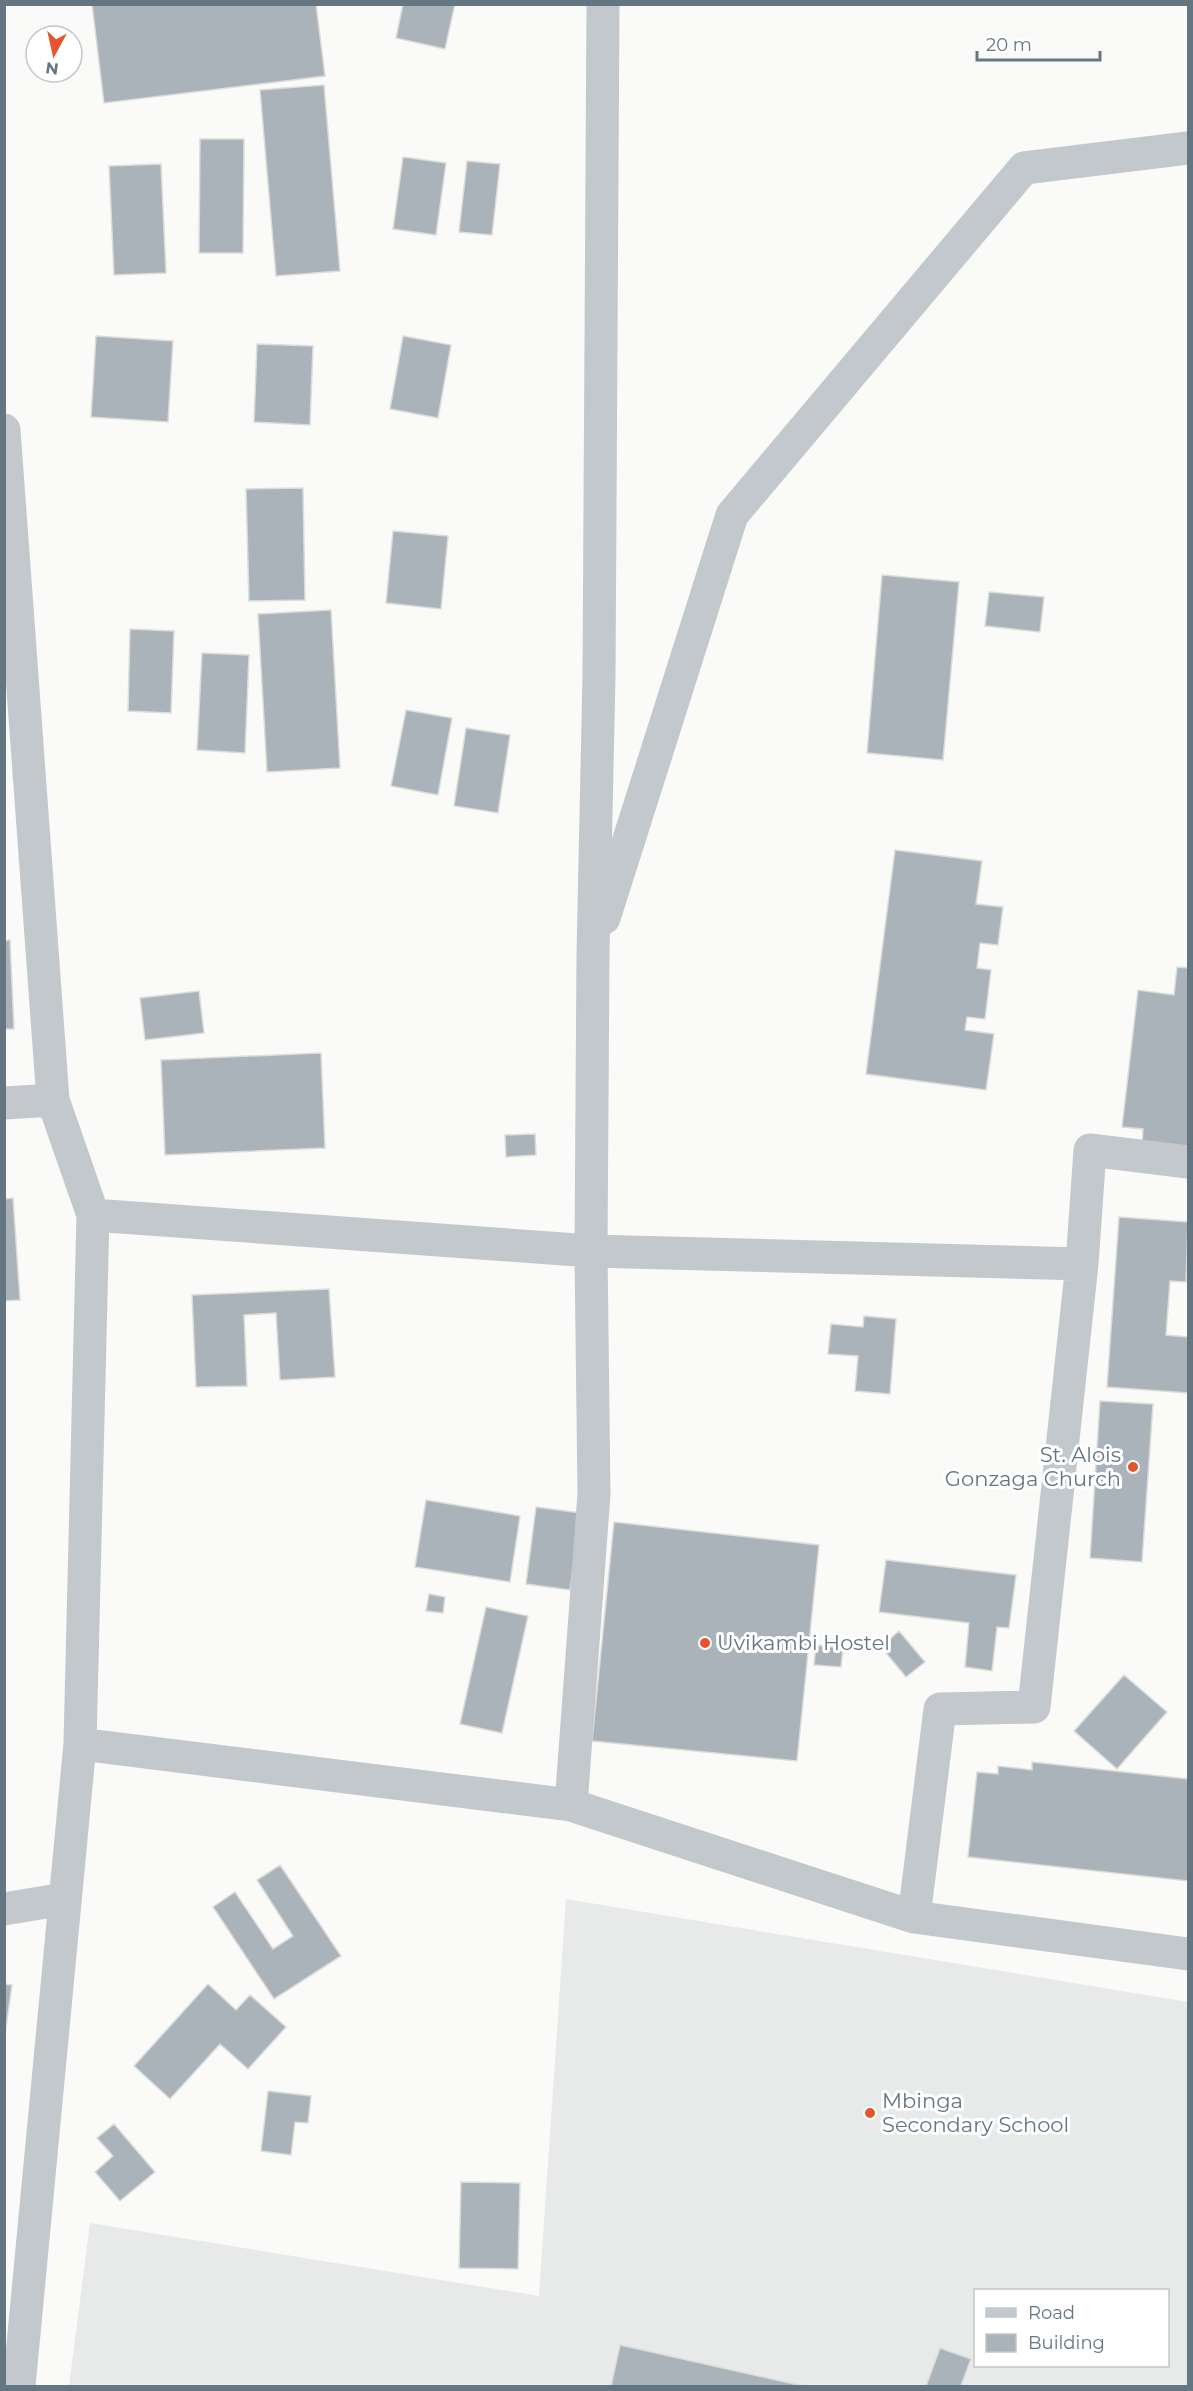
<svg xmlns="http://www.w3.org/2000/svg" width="1193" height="2391" font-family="Montserrat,sans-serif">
  <rect width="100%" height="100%" fill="#fafaf8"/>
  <path fill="#e8e9e9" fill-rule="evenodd" d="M566,1899L1188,2002V2386H69L90,2223L539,2296ZM976,2290H1168V2366H976Z"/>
  <path fill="#aab3b9" stroke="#dcdcda" stroke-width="1.5" d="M92,4H316L325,76L104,103Z
    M403,4H455L445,49L396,38Z
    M324,85L340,271L276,276L260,90Z
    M200,139H244L243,253H199Z
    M403,157L446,163L436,235L393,229Z
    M467,161L500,164L492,235L459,232Z
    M161,164L166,273L114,275L109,166Z
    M96,336L173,341L168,422L91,417Z
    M403,336L451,345L438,418L390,409Z
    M257,344L313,346L310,425L254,422Z
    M303,488L305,600L249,601L246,489Z
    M393,531L448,536L441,609L386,603Z
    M882,575L959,582L943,760L867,753Z
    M989,592L1044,597L1040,632L985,626Z
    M331,610L340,768L267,772L258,614Z
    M130,629L174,631L171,713L128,711Z
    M202,653L249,655L245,753L197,750Z
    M406,710L452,718L438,795L391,786Z
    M466,728L510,735L498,813L454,806Z
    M895,850L982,861L976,904L1003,907L998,945L980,943L977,968L991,970L985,1019L967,1017L965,1030L994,1034L986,1090L866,1074Z
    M10,940L14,1029H4V941Z
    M1177,967L1188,968V1151L1142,1146L1143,1129L1122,1127L1138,990L1174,995Z
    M199,991L204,1033L145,1040L140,998Z
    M321,1053L325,1148L165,1155L161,1060Z
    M535,1134L536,1155L506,1157L505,1135Z
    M13,1198L20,1300L4,1301V1199Z
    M1119,1217L1188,1222L1186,1282L1170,1281L1166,1335L1188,1337V1393L1107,1387Z
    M329,1289L335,1377L280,1380L276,1313L244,1315L247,1386L196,1387L192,1295Z
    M864,1316L896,1319L890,1394L855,1391L858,1356L828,1354L831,1324L863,1327Z
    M1100,1401L1153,1404L1142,1562L1090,1558Z
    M426,1500L520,1516L510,1582L415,1567Z
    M536,1507L581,1513L570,1590L526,1584Z
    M614,1522L819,1545L797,1761L592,1741Z
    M886,1560L1016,1575L1009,1628L997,1627L992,1671L965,1667L969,1623L879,1612Z
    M429,1594L445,1597L443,1613L426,1611Z
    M486,1607L528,1616L502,1733L460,1724Z
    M899,1631L925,1662L906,1677L881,1647Z
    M816,1645L843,1648L841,1667L814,1665Z
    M1124,1675L1167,1712L1117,1769L1074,1731Z
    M1032,1762L1188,1779V1881L968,1857L977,1772L998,1774V1766L1032,1770Z
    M280,1865L341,1956L274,1999L213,1907L235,1892L273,1949L293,1936L257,1880Z
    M4,1984L12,1985L4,2042Z
    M208,1984L236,2010L250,1995L286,2027L248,2069L220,2044L170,2099L134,2066Z
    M268,2091L311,2096L308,2123L295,2122L291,2155L261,2151Z
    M114,2124L155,2172L120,2201L95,2172L113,2156L97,2138Z
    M461,2182L520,2183L518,2269L459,2268Z
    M620,2345L803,2386H611Z
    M940,2348L971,2359L961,2386H926Z"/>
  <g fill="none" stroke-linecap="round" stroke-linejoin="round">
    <path stroke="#c3c8cc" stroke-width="33" d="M4,430L53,1100L93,1215L80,1744L19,2386
      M604,918L732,515L1024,168L1188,148
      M4,1103L53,1100
      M93,1215L591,1251L1082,1264L1090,1150L1188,1162
      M80,1744L571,1805L914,1917L1188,1954
      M571,1805L594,1494L591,1251L593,954L599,676L603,4
      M4,1909L64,1899
      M914,1917L940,1709L1034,1707L1082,1264"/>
  </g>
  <g fill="#e4572e" stroke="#fff" stroke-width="2">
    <circle cx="1133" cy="1467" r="6"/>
    <circle cx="705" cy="1643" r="6"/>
    <circle cx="870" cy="2113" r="6"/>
  </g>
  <g text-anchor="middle" stroke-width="6" stroke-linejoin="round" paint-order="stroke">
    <g font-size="21" fill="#657683" stroke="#fff" text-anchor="start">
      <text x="1121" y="1462" text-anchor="end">St. Alois<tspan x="1121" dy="24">Gonzaga Church</tspan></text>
      <text x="717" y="1650">Uvikambi Hostel</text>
      <text x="882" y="2108">Mbinga<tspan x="882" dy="24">Secondary School</tspan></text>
    </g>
  </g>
  <rect width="1193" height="2391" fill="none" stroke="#657683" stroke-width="12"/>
  <rect x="974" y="2289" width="195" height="78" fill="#ffffff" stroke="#c1c8cd" stroke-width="1.5"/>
  <rect x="986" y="2308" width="30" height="9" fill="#c3c8cc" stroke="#c1c8cd" stroke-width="1.5"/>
  <text x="1028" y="2319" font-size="18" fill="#657683">Road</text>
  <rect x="986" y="2334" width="30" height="18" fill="#aab3b9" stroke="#c1c8cd" stroke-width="1.5"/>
  <text x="1028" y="2349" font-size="18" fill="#657683">Building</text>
  <g transform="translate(54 54) rotate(188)"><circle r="28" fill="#ffffff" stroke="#c1c8cd" stroke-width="1.5"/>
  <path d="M0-4.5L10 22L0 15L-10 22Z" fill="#e4572e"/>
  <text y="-9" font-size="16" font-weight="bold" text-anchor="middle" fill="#657683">N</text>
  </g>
  <path d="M977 51v9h123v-9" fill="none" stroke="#657683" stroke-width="3"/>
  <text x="986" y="51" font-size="18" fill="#657683" stroke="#ffffff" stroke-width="4.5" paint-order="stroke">20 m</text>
</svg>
